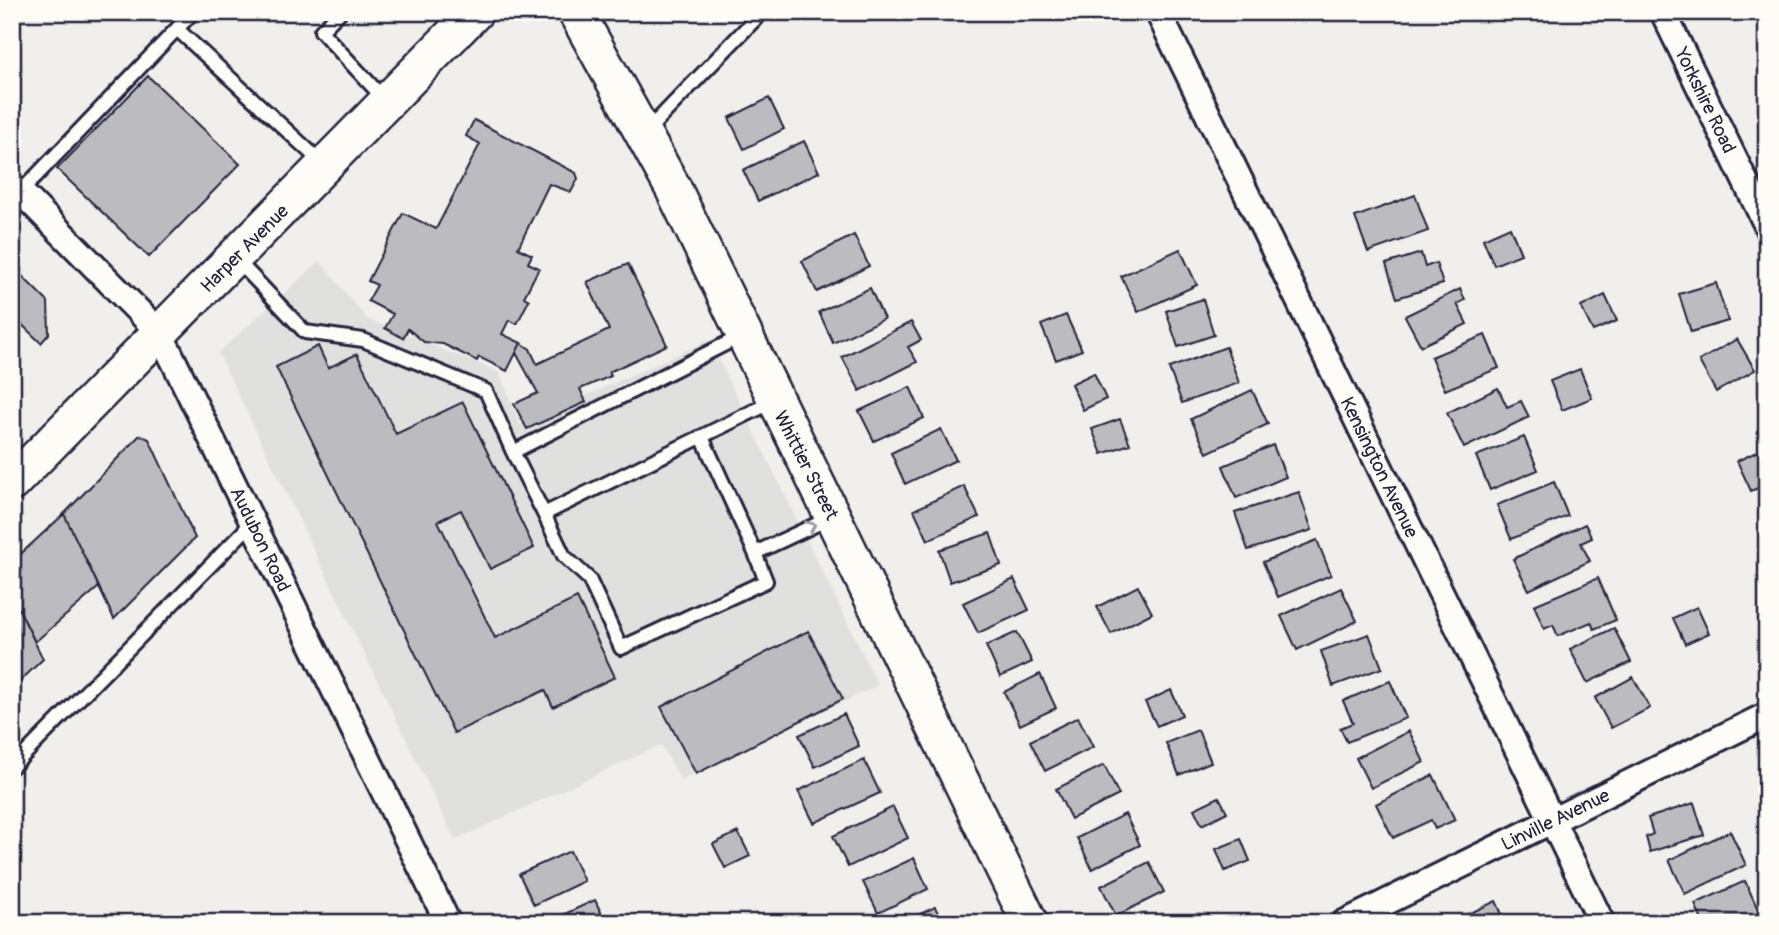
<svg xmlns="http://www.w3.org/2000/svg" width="1779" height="935" font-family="Pangolin,sans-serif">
  <rect width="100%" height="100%" fill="#f0efec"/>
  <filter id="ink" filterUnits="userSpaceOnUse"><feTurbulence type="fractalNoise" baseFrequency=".0143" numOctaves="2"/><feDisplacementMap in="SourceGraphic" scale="14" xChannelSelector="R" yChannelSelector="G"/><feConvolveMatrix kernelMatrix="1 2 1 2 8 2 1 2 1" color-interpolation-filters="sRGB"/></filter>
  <g filter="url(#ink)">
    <path fill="#e0e0df" d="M320,261L367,319L499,372L520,425L709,340L878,685L681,780L661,745L455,840L218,353Z"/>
    <path fill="#bcbcc0" stroke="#22223b" stroke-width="2" d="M148,76L240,164L149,257L57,169Z
      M769,98L784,129L744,149L729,118Z
      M474,120L576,173L578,179L571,192L549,184L518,248L532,255L528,263L539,268L524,297L529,300L517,324L509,320L502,334L521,343L507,371L479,357L477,361L443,344L424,342L408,329L403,338L385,328L393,314L368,301L377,285L368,281L403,213L436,229L480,144L466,136Z
      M804,141L819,172L758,201L743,170Z
      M1415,195L1428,231L1368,252L1355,217Z
      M1510,227L1521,254L1494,265L1483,239Z
      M854,235L869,266L817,292L802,261Z
      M1180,249L1197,285L1138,312L1121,276Z
      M1421,253L1425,267L1436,263L1443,284L1397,298L1386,264Z
      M628,264L667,345L609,372L611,376L580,389L586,402L527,429L514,404L538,393L516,353L521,343L530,349L537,364L609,330L587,282Z
      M12,266L48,302L49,334L41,343L12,315Z
      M1716,283L1728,321L1691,332L1679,294Z
      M870,288L884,319L833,343L819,312Z
      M1460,289L1465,300L1457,304L1467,324L1421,346L1405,316Z
      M1605,295L1617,321L1593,331L1581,307Z
      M1203,299L1214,335L1178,347L1166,311Z
      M1066,315L1082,350L1056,360L1041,325Z
      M911,322L921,340L908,347L917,362L860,391L842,357Z
      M1485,335L1499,368L1445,390L1431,357Z
      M1737,339L1755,370L1716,392L1699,361Z
      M318,346L328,368L357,354L396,434L463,402L534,548L490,569L461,510L438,521L495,638L577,598L615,677L553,707L545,690L454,733L276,367Z
      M1226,347L1239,383L1182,403L1169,368Z
      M1580,369L1592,398L1562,410L1550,381Z
      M1094,373L1106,399L1083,410L1071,384Z
      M910,387L924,418L874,441L859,411Z
      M1498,388L1507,407L1521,401L1529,417L1464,448L1447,413Z
      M1252,390L1268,424L1207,453L1191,419Z
      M1120,419L1130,444L1102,454L1092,429Z
      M941,429L956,460L905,484L891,453Z
      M140,435L149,439L195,538L114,619L64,514Z
      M1524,437L1538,470L1490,490L1476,456Z
      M1273,445L1286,477L1236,498L1223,466Z
      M1767,447V484L1751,491L1737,461Z
      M1554,482L1568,516L1511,539L1497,505Z
      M964,486L979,517L928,540L914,510Z
      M1299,492L1312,530L1248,550L1235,513Z
      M64,514L99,587L35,642L12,595V562Z
      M1585,524L1592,538L1581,543L1590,561L1529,590L1513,559Z
      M990,533L1001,565L950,582L939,550Z
      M1317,540L1331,575L1278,597L1263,562Z
      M1598,578L1616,620L1594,629L1591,622L1558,636L1553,625L1544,629L1534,605Z
      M1014,579L1029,610L978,633L963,603Z
      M1138,586L1152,613L1111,634L1097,607Z
      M1341,588L1357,621L1297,650L1281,616Z
      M12,595L43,659L12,689Z
      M1697,607L1709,633L1685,644L1673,618Z
      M1614,628L1631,662L1587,683L1570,649Z
      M808,631L843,699L696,774L661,707Z
      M1017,632L1032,662L1000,677L986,646Z
      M1369,634L1382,668L1333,686L1321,651Z
      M1040,674L1056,708L1020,725L1004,692Z
      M1633,677L1650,708L1611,728L1595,698Z
      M1390,681L1406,718L1347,742L1340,728L1353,723L1343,701Z
      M1171,690L1182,715L1157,726L1145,702Z
      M844,714L859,746L815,767L799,735Z
      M1078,717L1093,747L1045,771L1030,741Z
      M1198,730L1211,762L1179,775L1166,743Z
      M1409,731L1424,762L1371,788L1356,758Z
      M864,760L880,793L814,823L798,791Z
      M1104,765L1119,795L1071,819L1056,789Z
      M1433,775L1455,820L1435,829L1431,820L1393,838L1376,804Z
      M1219,797L1227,812L1202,825L1194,809Z
      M1694,803L1704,835L1650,852L1646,837L1653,834L1648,818Z
      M893,807L908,838L848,867L833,836Z
      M1125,814L1140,845L1092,869L1077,838Z
      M1730,831L1746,865L1685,894L1669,860Z
      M738,832L750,856L725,868L713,844Z
      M1241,839L1250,861L1225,871L1216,849Z
      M570,851L584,881L534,905L519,874Z
      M914,858L928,889L878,913L863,882Z
      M1149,862L1164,892L1116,916L1101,886Z
      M1745,881L1761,916L1746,923H1703L1695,904Z
      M595,900L606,923H545Z
      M1496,901L1506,923H1449Z
      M935,907L943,923H901Z"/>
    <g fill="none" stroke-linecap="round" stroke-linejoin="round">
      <defs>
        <path id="lane" d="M340,12L321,31L385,100
          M177,29L322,163
          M646,132L762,12
          M12,201L193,12
          M235,258L305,332L363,340L486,391L513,452
          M743,335L513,452L544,514L774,401
          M702,437L755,553L830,518
          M544,514L564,556L589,579L621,648L766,581L755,553
          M12,767L253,522"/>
        <path id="street" d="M1158,12L1602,923
          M1663,12L1767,226
          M21,192L160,333L448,923
          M1344,923L1767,715"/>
        <path id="secondary" d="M576,12L673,188L1030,923
          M12,483L475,12"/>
      </defs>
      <use href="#lane" stroke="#22223b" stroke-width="18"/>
      <use href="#street" stroke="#22223b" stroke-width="30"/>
      <use href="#secondary" stroke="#22223b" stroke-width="40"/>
      <use href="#lane" stroke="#fdfcf7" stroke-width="12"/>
      <use href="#street" stroke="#fdfcf7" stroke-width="24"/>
      <use href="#secondary" stroke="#fdfcf7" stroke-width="35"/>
    </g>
    <defs><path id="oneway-chevron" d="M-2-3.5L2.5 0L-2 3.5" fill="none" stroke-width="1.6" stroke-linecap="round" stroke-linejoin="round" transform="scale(1.75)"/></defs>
    <use stroke="#9a9aa2" href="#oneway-chevron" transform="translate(811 526) rotate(-24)"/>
  </g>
  <g text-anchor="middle" stroke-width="6" stroke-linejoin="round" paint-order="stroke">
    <g font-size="19" fill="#22223b" stroke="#fdfcf7">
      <text transform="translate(1706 100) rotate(64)" y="7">Yorkshire Road</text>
      <text transform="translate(244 248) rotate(-45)" y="7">Harper Avenue</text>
      <text transform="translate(807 465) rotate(63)" y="7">Whittier Street</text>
      <text transform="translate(1380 467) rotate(64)" y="7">Kensington Avenue</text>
      <text transform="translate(261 539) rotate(64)" y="7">Audubon Road</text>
      <text transform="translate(1555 819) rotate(-26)" y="7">Linville Avenue</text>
    </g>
  </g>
  <rect width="1779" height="935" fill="none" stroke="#fdfcf7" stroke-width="42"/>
  <rect x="21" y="21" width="1737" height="893" fill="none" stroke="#22223b" stroke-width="2.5" filter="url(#ink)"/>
</svg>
